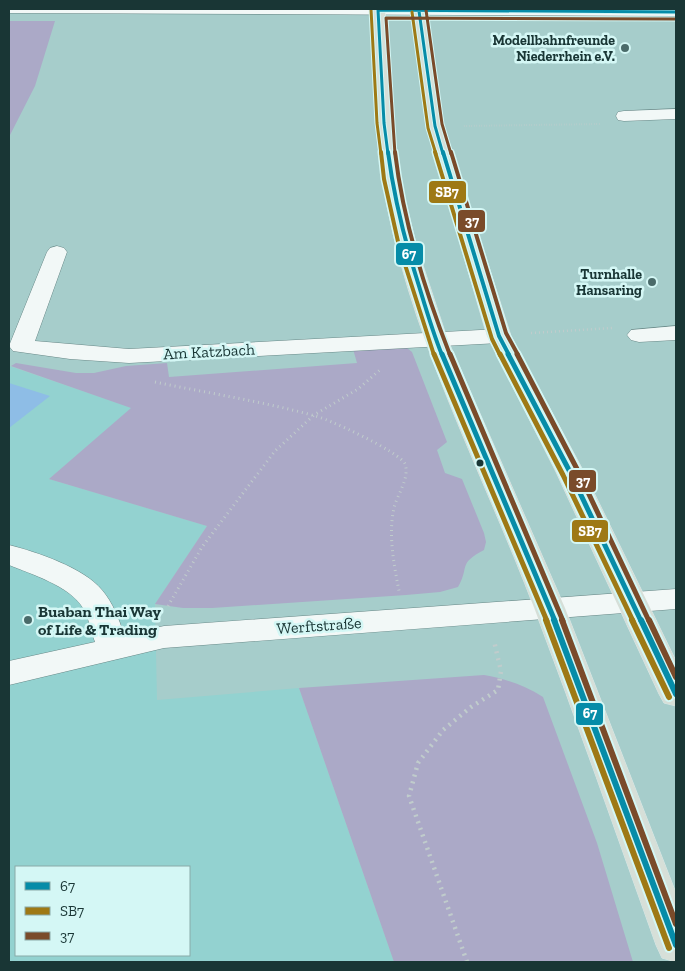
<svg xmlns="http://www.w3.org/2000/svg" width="685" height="971" font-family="'Zilla Slab',serif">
  <rect width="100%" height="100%" fill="#a6cdcb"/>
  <path fill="#93d2d0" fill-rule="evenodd" d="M9,366L132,408L49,479L207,526L155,604L157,700L299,688L394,962H9ZM16,867H189V955H16Z"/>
  <path fill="#aba9c7" d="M9,21H55L35,86L9,137Z
    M399,347L407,348L412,352L447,442L437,450L445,473L462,479L484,533L486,542L484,550C457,564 470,567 458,587L440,592L406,595L212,608H183L155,604L207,526L49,479L131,408L11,366L16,363L76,373H94L126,366L167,363L169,377L357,363L353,349Z
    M484,675C506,679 524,685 543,697L597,843L633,962H394L299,688Z"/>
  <path fill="#8ebde6" d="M9,383L50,396L9,428Z"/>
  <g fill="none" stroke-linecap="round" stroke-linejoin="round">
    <defs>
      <path id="street" d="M9,9H676V16L9,13Z
        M676,109V119L624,121L618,120L616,116L618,112L624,111Z
        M57,246L64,248L67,252L35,341L129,349L499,329L507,331L511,336L507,341L499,343L129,363L70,359L13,351L9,346L47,252L50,248Z
        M676,326V340L639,342L631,340L627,335L631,330Z
        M9,545C37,552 84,568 102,590C113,603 119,619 124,635L164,626L676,589V609L164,648L9,685V661L95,642C91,631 89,618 83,608C70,586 31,574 9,565Z"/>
      <path id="primary" d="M371,9H385L393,123L400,178L416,244L447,338L565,608L676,893V962L662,958L656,945C616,833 577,721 535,610C481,467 405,329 382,177C373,121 373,65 371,9Z
        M412,9H426L444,126L511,336L584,472L676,661V706L664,703L659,694L556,472L487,336L426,126Z"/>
    </defs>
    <use href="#street" stroke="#688887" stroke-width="1"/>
    <use href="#primary" stroke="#d7e8e8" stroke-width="1"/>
    <path stroke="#c0cccc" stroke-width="2" stroke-dasharray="0.5 2" stroke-linecap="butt" d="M464,126L600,124"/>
    <path stroke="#c0cccc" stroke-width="2.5" stroke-dasharray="1 3" stroke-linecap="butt" d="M531,333L612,328"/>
    <path stroke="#c0cccc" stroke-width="3" stroke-dasharray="1 4" stroke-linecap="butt" d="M155,382C207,393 260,401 312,415C327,418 400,452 405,464C410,478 397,495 394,508C388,534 394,565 399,591
      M168,606L202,547L275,451L314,415L358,389L381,369"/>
    <path stroke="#c0cccc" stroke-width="4.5" stroke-dasharray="2 5" stroke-linecap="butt" d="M467,962L409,796L418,763L443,730L471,707L498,690L501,671L494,641"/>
    <use href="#street" fill="#f2f8f7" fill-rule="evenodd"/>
    <use href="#primary" fill="#d6dfd8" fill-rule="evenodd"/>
    <defs>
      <path id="bus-1-far3" d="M378,10L384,123L388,154
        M378,10L676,12
        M419,11L435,126L443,154"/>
      <path id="bus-1-far2" d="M388,152C394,198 405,242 419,286C426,309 433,333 442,355
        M443,152L499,336L509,355"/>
      <path id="bus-1-far1" d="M442,354L555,621
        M508,354L570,472L641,621"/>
      <path id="bus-1" d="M554,620L676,945
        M641,620L676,694"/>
      <path id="bus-2-far3" d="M371,9L377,123L381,154
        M412,12L428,128L436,154"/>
      <path id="bus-2-far2" d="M381,152L384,179L399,246L434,355
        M435,152L492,339L500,355"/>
      <path id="bus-2-far1" d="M434,354L547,621
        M500,354L563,475L633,621"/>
      <path id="bus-2" d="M546,620L669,948
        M632,620L669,697"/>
      <path id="bus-3-far3" d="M426,10L442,124L451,154
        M395,154L386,18L676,19"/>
      <path id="bus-3-far2" d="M395,152C403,221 425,291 450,355
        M451,152L506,333L518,355"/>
      <path id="bus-3-far1" d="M450,354L563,621
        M517,354L577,469L649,621"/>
      <path id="bus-3" d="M562,620L676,924
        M649,620L676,677"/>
    </defs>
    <use href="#bus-1-far3" stroke="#d4f7f5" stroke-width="5"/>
    <use href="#bus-1-far2" stroke="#d4f7f5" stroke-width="7"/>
    <use href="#bus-1-far1" stroke="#d4f7f5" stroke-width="9"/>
    <use href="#bus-1" stroke="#d4f7f5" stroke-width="10"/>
    <use href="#bus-2-far3" stroke="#d4f7f5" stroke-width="5"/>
    <use href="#bus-2-far2" stroke="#d4f7f5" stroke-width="7"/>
    <use href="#bus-2-far1" stroke="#d4f7f5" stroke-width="9"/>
    <use href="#bus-2" stroke="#d4f7f5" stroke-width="10"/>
    <use href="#bus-3-far3" stroke="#d4f7f5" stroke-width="5"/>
    <use href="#bus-3-far2" stroke="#d4f7f5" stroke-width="7"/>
    <use href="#bus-3-far1" stroke="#d4f7f5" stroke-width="9"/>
    <use href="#bus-3" stroke="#d4f7f5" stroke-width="10"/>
    <use href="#bus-1-far3" stroke="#068ca8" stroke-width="3"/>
    <use href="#bus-1-far2" stroke="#068ca8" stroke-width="4"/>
    <use href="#bus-1-far1" stroke="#068ca8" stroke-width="5"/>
    <use href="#bus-1" stroke="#068ca8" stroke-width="6"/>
    <use href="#bus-2-far3" stroke="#9e7915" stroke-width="3"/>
    <use href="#bus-2-far2" stroke="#9e7915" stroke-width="4"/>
    <use href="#bus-2-far1" stroke="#9e7915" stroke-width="5"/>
    <use href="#bus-2" stroke="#9e7915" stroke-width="6"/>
    <use href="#bus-3-far3" stroke="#7a4b2a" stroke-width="3"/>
    <use href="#bus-3-far2" stroke="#7a4b2a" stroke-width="4"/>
    <use href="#bus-3-far1" stroke="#7a4b2a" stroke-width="5"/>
    <use href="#bus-3" stroke="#7a4b2a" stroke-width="6"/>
  </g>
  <g fill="#4a6b6a" stroke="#d4f7f5" stroke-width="2">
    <circle cx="625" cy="48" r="5"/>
    <circle cx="652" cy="282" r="5"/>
    <circle cx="28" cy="620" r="5"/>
  </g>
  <circle fill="#193635" stroke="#d4f7f5" stroke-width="2" cx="480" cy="463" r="4.5"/>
  <g text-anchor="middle" stroke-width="5" stroke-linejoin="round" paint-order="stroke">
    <g font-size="14" font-weight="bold" fill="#193635" stroke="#d4f7f5" text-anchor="end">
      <text x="615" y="45">Modellbahnfreunde<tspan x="615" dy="16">Niederrhein e.V.</tspan></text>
      <text x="642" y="279">Turnhalle<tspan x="642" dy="16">Hansaring</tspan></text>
    </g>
    <g font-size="16" fill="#193635" stroke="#d4f7f5">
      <text transform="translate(209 351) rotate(-3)" y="6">Am Katzbach</text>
      <text transform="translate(319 625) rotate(-4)" y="6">Werftstraße</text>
    </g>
    <g font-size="16" font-weight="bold" fill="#193635" stroke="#d4f7f5" text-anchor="start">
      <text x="38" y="617">Buaban Thai Way<tspan x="38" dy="18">of Life &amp; Trading</tspan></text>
    </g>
  </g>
  <g stroke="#d4f7f5" stroke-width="2">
    <rect x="428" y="180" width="39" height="24" rx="5" fill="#9e7915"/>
    <rect x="457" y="209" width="29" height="24" rx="5" fill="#7a4b2a"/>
    <rect x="395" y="242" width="29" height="24" rx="5" fill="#068ca8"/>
    <rect x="568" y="469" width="29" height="24" rx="5" fill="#7a4b2a"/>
    <rect x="571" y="519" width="38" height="24" rx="5" fill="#9e7915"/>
    <rect x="575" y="702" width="29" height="24" rx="5" fill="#068ca8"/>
  </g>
  <g font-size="14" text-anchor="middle" font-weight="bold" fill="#fff">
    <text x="447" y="197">SB7</text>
    <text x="472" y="226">37</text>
    <text x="409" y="259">67</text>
    <text x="583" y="486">37</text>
    <text x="590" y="536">SB7</text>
    <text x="590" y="718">67</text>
  </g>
  <rect width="685" height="971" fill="none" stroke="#193635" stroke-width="20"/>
  <rect x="15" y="866" width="175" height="90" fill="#d4f7f5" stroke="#89aaa8"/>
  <rect x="25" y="882" width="25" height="8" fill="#068ca8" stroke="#89aaa8"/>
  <text x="60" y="891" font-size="15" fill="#193635">67</text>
  <rect x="25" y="907" width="25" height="8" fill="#9e7915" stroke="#89aaa8"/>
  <text x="60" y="916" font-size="15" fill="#193635">SB7</text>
  <rect x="25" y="932" width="25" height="8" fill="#7a4b2a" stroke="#89aaa8"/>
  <text x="60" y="941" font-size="15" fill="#193635">37</text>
</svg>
